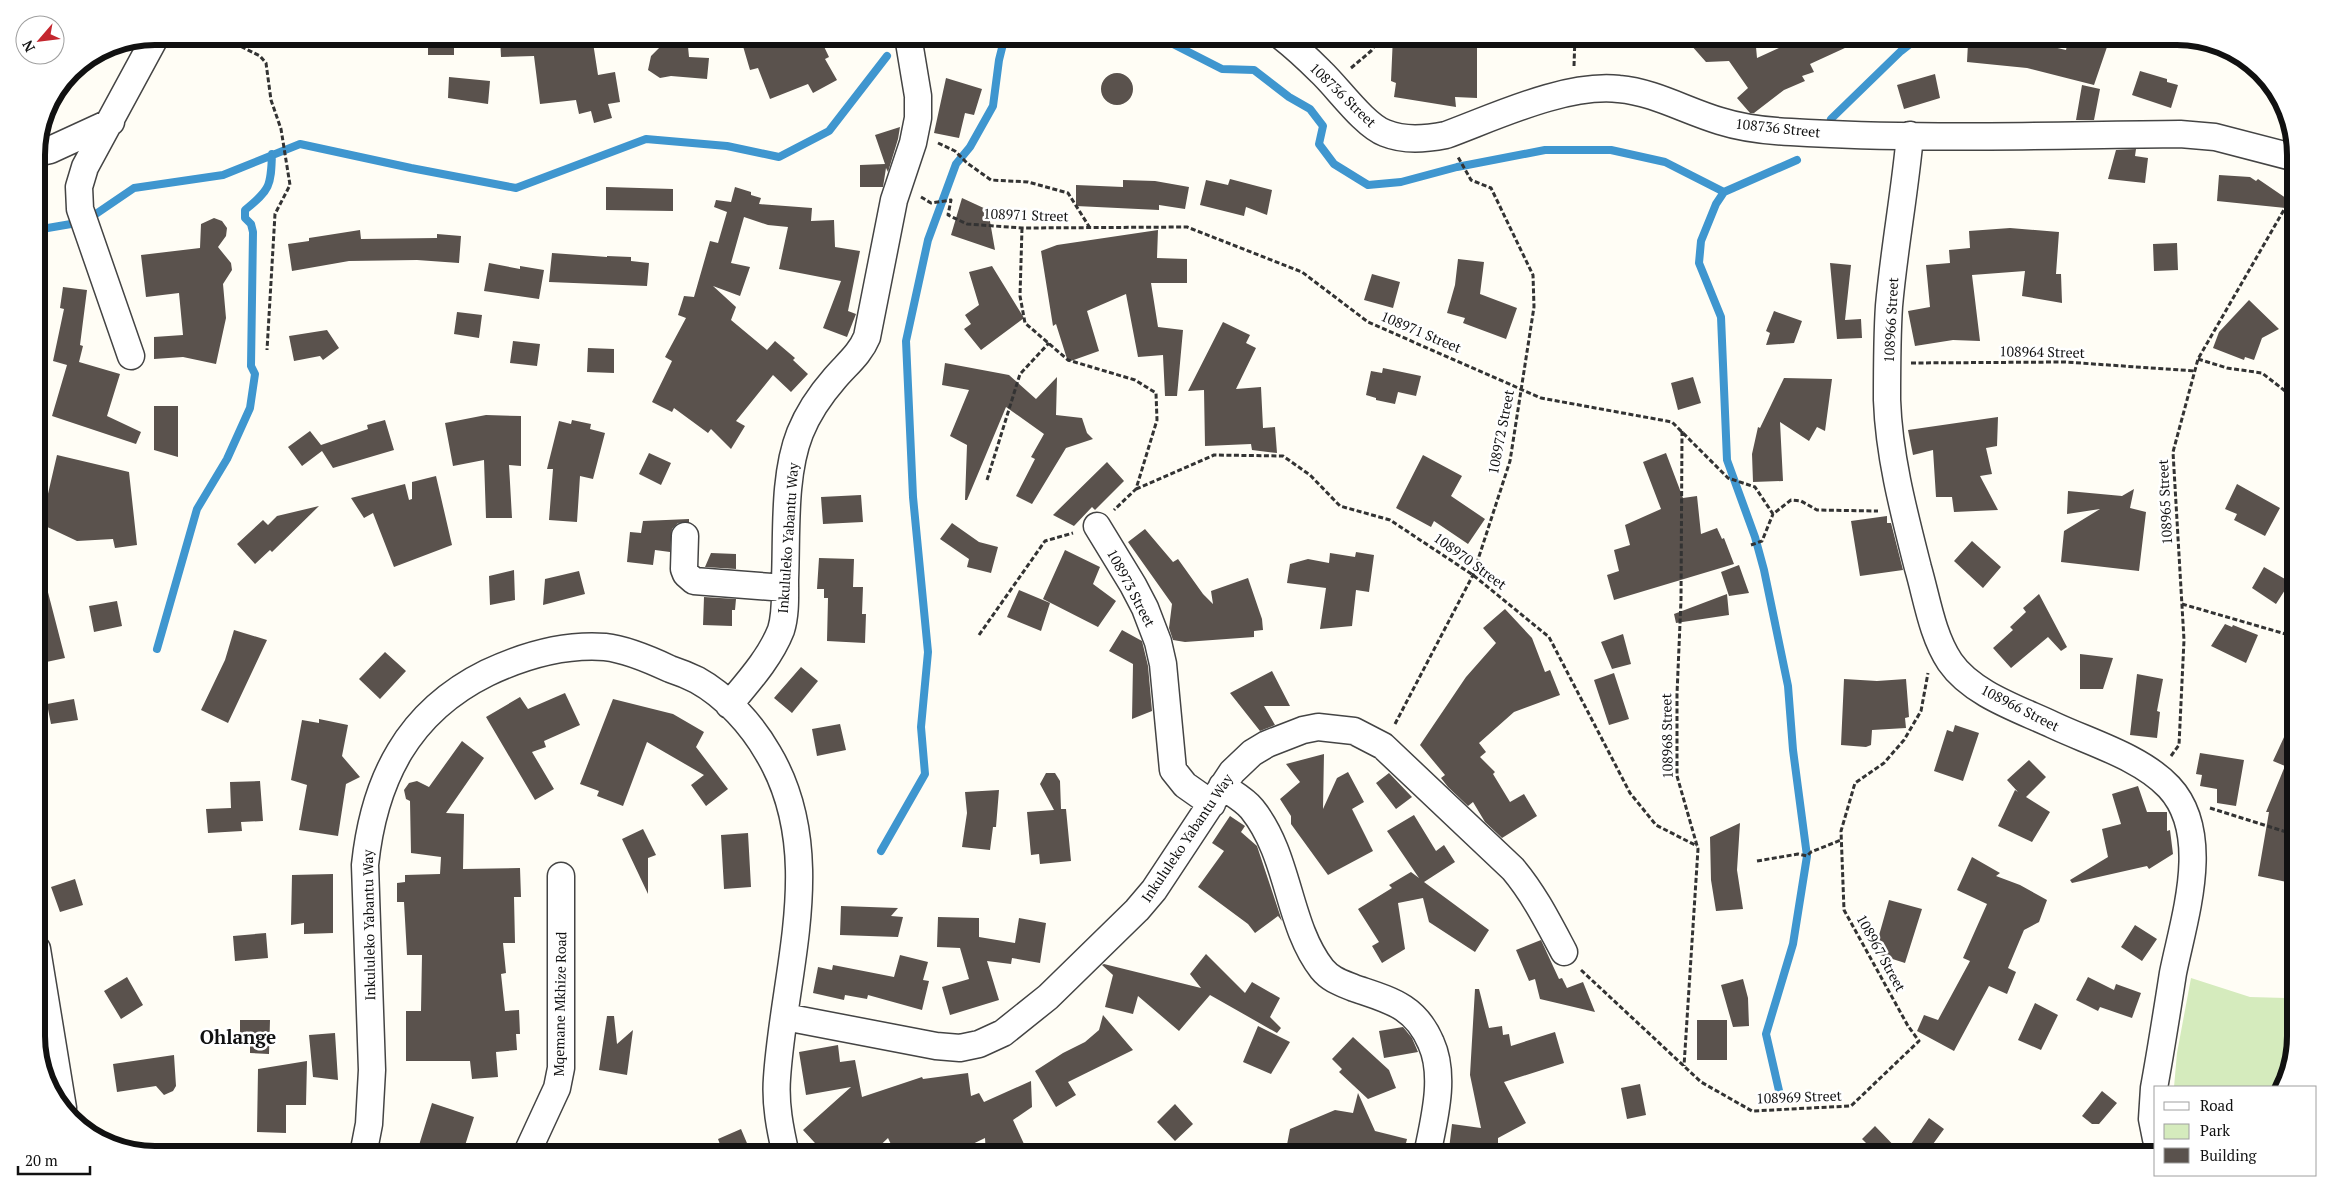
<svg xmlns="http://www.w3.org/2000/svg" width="2332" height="1191" font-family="'PT Serif',serif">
  <rect width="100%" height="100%" fill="#fffdf5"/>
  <path fill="#d5ebbd" d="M2191,978L2250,997L2286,998L2296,1003V1036L2284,1087H2174L2177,1053Z"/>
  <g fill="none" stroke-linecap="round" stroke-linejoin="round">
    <path stroke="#3f96cf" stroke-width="8" d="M1140,36L1171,43L1222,69L1254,70L1289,97L1310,109L1323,126L1319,144L1334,164L1368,185L1401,182L1457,167L1545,150H1611L1665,162L1724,192
      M1831,119L1901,51L1920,36
      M87,220L134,188L223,175L300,144L411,168L516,188L646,139L727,146L779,157L829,131L887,56
      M36,230L71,224
      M157,649L197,509L227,459L250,408L255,374L251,366L253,232L251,224L245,218V210C270,190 271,186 272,154
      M881,851L925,774L921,727L928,652L913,497L906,341L928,240L956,164L970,147L993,106L999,60L1005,36
      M1780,1095L1766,1034L1793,944L1807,856L1793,750L1788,686L1764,570L1755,537L1727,460L1721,317L1699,263L1701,241L1716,204L1724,192L1797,160"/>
  </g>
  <path fill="#5a524d" d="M428,36H454V55H428Z
    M500,36H592L598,75L615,72L620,102L608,104L612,118L594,123L591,111L579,114L576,100L540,104L534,56L501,57Z
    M662,36H687L689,57L709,58L707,79L671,76L660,78L648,70L651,56L663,44Z
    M740,36H819L829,57L825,59L837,80L813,93L808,84L770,99L758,68L750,70Z
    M1393,36H1477V98L1455,97L1456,107L1394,97L1396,83L1391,81Z
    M1683,36H1755L1757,58L1805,36H1871L1810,64L1814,72L1802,76L1805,81L1784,90L1754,113H1750L1737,98L1748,88L1729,61L1706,62Z
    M2069,36L2107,47L2094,85L2027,68L1967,62L1968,43L1992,45L1993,39L2032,42L2066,50Z
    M2140,71L2167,79V82L2178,85L2171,108L2132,95Z
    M1101 89a16 16 0 1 1 32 0a16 16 0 1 1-32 0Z
    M1935,74L1940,98L1904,109L1897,85Z
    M449,77L490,81L488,104L448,98Z
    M946,78L982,89L974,115L965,113L959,138L934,133Z
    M2082,85L2100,89L2094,120H2076Z
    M900,127L898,139L888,172L886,168L883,187H860V165L885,164L875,135Z
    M2136,149L2135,156L2148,158L2145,183L2108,179L2116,150Z
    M2219,175L2250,177L2256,181L2258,179L2296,205V209L2217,201Z
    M1230,179L1272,190L1267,215L1246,207L1244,216L1200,205L1206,180L1228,185Z
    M1123,180L1155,181L1189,187L1185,209L1159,205V210L1076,206V185L1123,187Z
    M606,187L673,189V211L606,210Z
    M735,187L751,192V195L761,198L759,204L812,208L811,221L834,220L835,247L860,251L848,311L856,314L847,337L823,328L841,281L779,269L788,227L768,225L744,217L731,263L750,267L740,296L713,286L736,307L731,320L767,350L775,341L795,358L793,360L808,374L791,392L773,375L736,421L745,426L731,449L711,429L708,433L674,408L672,412L652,402L672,361L665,357L686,318L678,315L684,296L694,297L710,241L718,243L727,212L714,207L716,200L731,202Z
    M962,198L988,210L995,250L951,235Z
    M214,218L222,221L227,228L226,236L218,247L231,263L232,270L223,284L226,318L216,364L183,357L154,359V337L183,335L179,293L146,297L141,255L200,248L201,224Z
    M2010,228L2059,232L2056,274H2061L2062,303L2022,296L2025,271L1972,275L1980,341L1953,340L1915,346L1908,311L1930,307L1926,265L1950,263L1949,250L1970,248L1969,231Z
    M360,230L361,239L437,238V234L461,236L459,263L417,260L349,261L292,271L288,244L309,241V238Z
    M1158,230L1157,258L1187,259V283H1151L1158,327L1183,330L1177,396H1165L1163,355L1138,357L1126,294L1087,311L1099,351L1068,362L1056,324L1053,326L1041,251L1057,245Z
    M2177,243L2178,270L2154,271L2153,244Z
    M552,253L607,257V256L631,257V261L649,263L647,286L549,282Z
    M1458,259L1484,262L1480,294L1517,308L1506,339L1463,323L1465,318L1447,313L1455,285Z
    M489,263L520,269V266L544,270L539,299L484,291Z
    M1830,263L1851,265L1845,320L1861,319L1862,338L1837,339Z
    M992,266L1024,318L981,350L964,329L971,324L965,315L979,305L969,272Z
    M1372,274L1400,282L1393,308L1364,300Z
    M63,287L87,290L80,345L83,346L79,362L120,374L107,416L141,432L136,444L52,416L67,365L53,361L64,309L60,308Z
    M2249,300L2279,329L2262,338L2254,360L2245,357L2244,360L2213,348L2219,332Z
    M1774,311L1802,321L1794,343L1766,345L1770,333L1766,331Z
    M457,312L482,315L479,338L454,334Z
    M1223,322L1250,335L1246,343L1256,348L1236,389L1261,387L1263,428L1275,427L1277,453L1252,450L1251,444L1205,446L1204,390L1188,391Z
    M327,330L339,348L323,360L320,356L294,361L289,336Z
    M513,341L540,344L537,366L510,363Z
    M588,348L614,349V373L587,372Z
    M945,363L1009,375L1036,399L1057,377L1056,415L1082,418L1087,433L1093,439L1066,448L1032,504L1016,496L1035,459L1031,457L1044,434L1006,407L967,500H965L967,445L950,436L969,390L942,385Z
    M1383,368L1421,376L1416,396L1398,392L1395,404L1376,400V398L1366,395L1371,371L1382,373Z
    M1693,377L1701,403L1678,410L1671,383Z
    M1784,378L1832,379L1825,431L1817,427L1809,441L1780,422L1783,481L1753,482L1752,454L1758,427L1760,428Z
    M154,406H178V457L154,450Z
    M486,415L521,416V466L509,465L512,518H486L484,460L453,466L445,423Z
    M1998,417L1997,446L1986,448L1992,474L1980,476L1998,510L1954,512L1952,497H1936L1933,450L1913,455L1908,430Z
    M385,420L394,450L333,468L322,451L302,466L288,447L310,431L321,445L368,429L367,425Z
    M572,420L591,424L590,429L605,433L593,479L580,476L577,522L549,520L553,469H547L559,421L571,424Z
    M649,453L671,463L661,485L639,474Z
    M1666,453L1683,498L1697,496L1701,534L1717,528L1722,539L1724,538L1734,564L1614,600L1607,575L1619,571L1614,550L1630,545L1625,525L1661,509L1643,462Z
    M57,455L129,472L137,545L115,548L113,539L77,541L41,524Z
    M1423,455L1462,476L1451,496L1485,519L1468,544L1434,521L1431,527L1396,508Z
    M1107,462L1124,481L1095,510L1092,507L1074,526L1053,515Z
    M436,476L452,545L394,567L373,513L364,518L351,498L405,484L409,500L412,499V482Z
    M2237,484L2280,508L2265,536L2234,520L2237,514L2225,509Z
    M2134,489L2130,508L2146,512L2139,571L2061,562L2064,531L2100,509L2067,514L2068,491L2122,496Z
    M861,495L863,522L823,524L821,497Z
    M319,506L272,552L270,550L255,564L237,544L263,520L268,525L277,516Z
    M1887,516V523H1891L1903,570L1860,576L1851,521Z
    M689,519V522L678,523L672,529L670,552L655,550L653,565L627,562L630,532L641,533L643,521Z
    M952,523L979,542L998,547L991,573L967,567L969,559L940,539Z
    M1145,529L1173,562L1178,559L1203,594L1213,604L1211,591L1248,578L1262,619L1263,630L1254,631V637L1185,642L1173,640L1169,628L1172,604L1128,542Z
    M1972,541L2001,567L1983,588L1954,561Z
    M1065,550L1100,567L1093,584L1116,601L1098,627L1043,599Z
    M1356,552L1374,555L1369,592L1356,590L1352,626L1320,629L1326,588L1287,583L1290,564L1308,559L1329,563L1330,553L1355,557Z
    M711,553L736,554V569L705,567Z
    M819,558L854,559L853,587H863L862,614H866L865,643L827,641L828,598H824V589H817Z
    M1739,565L1749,593L1729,596L1721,572Z
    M2264,567L2290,582L2276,604L2252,588Z
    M514,570L515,600L490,605L489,576Z
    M579,571L585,594L543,605L545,579Z
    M43,573L65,658L37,664V574Z
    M1019,590L1050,603L1041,631L1007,617Z
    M1727,594L1729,615L1676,623L1674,614Z
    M2039,594L2067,647L2061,651L2048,637L2011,668L1993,648L2013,630L2010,627L2026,612L2023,608Z
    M704,597L736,599L735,610H732V626L703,625Z
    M117,601L122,626L94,632L89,606Z
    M1505,609L1532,638L1545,672L1550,670L1560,695L1514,712L1479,743L1486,752L1480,757L1495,772L1493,774L1510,802L1524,794L1537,816L1502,838L1485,822L1473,802L1468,806L1448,787L1441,778L1445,775L1420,745L1466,677L1496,643L1483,628Z
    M2225,624L2232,627L2233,625L2258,635L2246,663L2211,646Z
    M234,630L267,640L228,723L201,710L225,660Z
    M1122,630L1142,641L1148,666L1152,711L1132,719L1133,664L1109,651Z
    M1623,634L1631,664L1612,669L1601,642Z
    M385,652L406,671L380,699L359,679Z
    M2080,654L2113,658L2103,689H2080Z
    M801,667L818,681L792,713L774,698Z
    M1272,671L1290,706H1264L1275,725L1260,731L1230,693Z
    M1614,673L1629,719L1609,725L1594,680Z
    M2137,674L2163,679L2157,711L2160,712L2157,738L2130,735Z
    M1844,679L1877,681L1906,679L1909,717L1905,718L1906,728L1872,730L1871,745L1866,747L1841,745Z
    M565,693L580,725L544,741L546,747L532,752L554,789L535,800L486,717L520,697L528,709Z
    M74,699L78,720L51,724L47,704Z
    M613,699L673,714L704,732L696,747L728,789L706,806L691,785L704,775L647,742L623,806L597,796L599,791L580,784Z
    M2296,711V884L2258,876L2269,812H2266L2285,766L2273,761Z
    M319,719L348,725L342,756L360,777L346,784L338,836L299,830L307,785L291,780L302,720L319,723Z
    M840,724L846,750L817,756L812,729Z
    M1955,725L1979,733L1963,781L1934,771L1947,730L1953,732Z
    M462,741L484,758L446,813L464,814L463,869L520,868L521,897H514L515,943H503L506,973L501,974L505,1011L519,1010L520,1034H516L517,1050L496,1052L498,1077L472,1079L470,1061H406V1011H421L422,955H407L404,902H397V883L405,882V875L440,874L441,857L411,853L410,801L406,799L404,790L409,783L417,781L429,787Z
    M2200,753L2244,760L2236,806L2217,803V789L2200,786L2202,775L2196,774Z
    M1324,754L1323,809L1337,778L1348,772L1364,802L1352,809L1373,851L1328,875L1291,824V816L1280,799L1300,782L1286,764Z
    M2029,760L2046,777L2026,797L2050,812L2032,842L1998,826L2015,790L2018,792L2007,780Z
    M1046,773H1055L1060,781L1061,809H1066L1071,861L1040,864L1039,854L1031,855L1027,812L1054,810L1040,784Z
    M1389,773L1412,797L1396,809L1376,783Z
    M260,781L263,821L241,822L242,831L208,833L206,809L231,808L230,782Z
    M2138,786L2147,812H2167V831L2170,830L2173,854L2149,869L2147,866L2072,883L2070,880L2108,857L2102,829L2121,824L2112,794Z
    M999,790L996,827H993L990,850L962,847L967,813L965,792Z
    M1414,815L1436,851L1444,845L1455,862L1424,882L1489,930L1475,952L1429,922L1423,898L1398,903L1405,949L1382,963L1372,946L1379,942L1358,909L1392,888L1389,885L1411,872L1419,878L1387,831Z
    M1230,816L1245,826L1241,832L1257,846L1282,921L1278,916L1255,933L1248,924L1198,887L1224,851L1212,843Z
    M1740,823L1737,870L1743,909L1716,911L1711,880L1710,837Z
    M643,829L656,855L648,858V894L622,839Z
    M748,833L751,887L724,889L721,835Z
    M1972,857L2000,873L1996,876L2020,885L2047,900L2039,922L2024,930L2008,968L2016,972L2007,994L1989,986L1954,1051L1917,1031L1924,1015L1938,1020L1970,961L1963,958L1987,904L1957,890Z
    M333,874V933L304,934V923L291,925L292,875Z
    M75,879L83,905L60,912L51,887Z
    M1889,900L1922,909L1905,963L1874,953Z
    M841,906L898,908L891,916L903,917L898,937L840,935Z
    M938,917L979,918V937L1015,943L1019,918L1046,923L1040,963L1012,958L1011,964L987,961L999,1000L950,1015L942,987L969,979L960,948L937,947Z
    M2135,925L2157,939L2142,961L2121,947Z
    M266,933L268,958L235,961L233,936Z
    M1541,940L1559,979L1562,978L1567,988L1583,982L1595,1012L1540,999L1535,979L1529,981L1516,950Z
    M1206,954L1245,993L1252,982L1280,998L1270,1017L1281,1028L1277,1033L1210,995L1179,1031L1138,996L1133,1014L1105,1007L1113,975L1102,965L1104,964L1201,988L1190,974Z
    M900,955L928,962L923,980L929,981L922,1010L868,995L867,999L845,995L844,1000L813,993L818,967L832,970L833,965L894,977Z
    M127,977L143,1005L121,1019L104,991Z
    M2088,977L2114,990L2116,984L2141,993L2132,1018L2100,1007L2098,1011L2076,1000Z
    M1743,979L1748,998L1749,1026L1733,1027L1721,985Z
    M1475,989H1479L1489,1028L1502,1026L1503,1035L1509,1034L1511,1046L1555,1032L1564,1063L1504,1082L1526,1123L1498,1138V1154L1449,1149L1452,1124L1481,1128L1470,1075Z
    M2035,1003L2058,1015L2041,1050L2018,1040Z
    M1103,1015L1133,1050L1068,1082L1076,1095L1056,1107L1035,1071L1063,1053L1085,1042L1099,1030Z
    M607,1016H614L617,1044L633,1030L627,1075L599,1070Z
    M240,1020H270L269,1054L250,1053V1046L240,1045Z
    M1697,1020H1727V1060H1697Z
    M1258,1026L1290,1042L1271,1074L1243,1062Z
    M1403,1027L1412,1038L1418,1052L1384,1058L1379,1031Z
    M335,1033L338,1080L313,1077L309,1035Z
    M1353,1037L1389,1070L1396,1088L1368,1099L1339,1072L1342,1069L1332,1059Z
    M838,1045L840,1062L855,1060L862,1097L922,1077L923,1079L968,1073L971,1096L979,1093L984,1102L1031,1081L1032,1107L1013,1120L1029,1155H986L985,1138L950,1155H896L888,1138L870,1155H826L803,1130L851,1087L806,1095L799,1052Z
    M174,1055L176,1086L173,1091L164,1095L156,1086L117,1092L113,1064Z
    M307,1061L306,1105H286V1133L257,1132L258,1069Z
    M1640,1084L1646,1115L1627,1119L1621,1088Z
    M2102,1091L2117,1103L2099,1124H2092L2082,1116Z
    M1358,1093L1375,1131L1407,1139L1403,1155H1285L1290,1129L1335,1110L1353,1113Z
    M432,1103L474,1117L462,1155H416Z
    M1175,1104L1193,1124L1175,1141L1157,1122Z
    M1929,1118L1944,1129L1925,1155L1911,1144Z
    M1875,1126L1903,1155H1878L1862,1139Z
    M741,1129L752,1155H724L718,1139Z"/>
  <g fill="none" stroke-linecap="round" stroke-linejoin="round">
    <defs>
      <path id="minor" d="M1281,36C1295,47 1308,59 1321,72C1338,88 1364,125 1385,133C1405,141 1425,139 1446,135C1495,117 1566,83 1619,89C1654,92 1686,111 1720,121C1742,128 1767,131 1791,132C1920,140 2050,135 2180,134L2215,137L2296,158
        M1910,135C1905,192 1894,249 1889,306C1887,336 1887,369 1887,400C1889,457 1904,513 1918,568C1927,599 1932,635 1950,662C1972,694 2019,709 2053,725C2089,742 2141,757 2169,787C2213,834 2184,918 2173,973C2167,1011 2161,1050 2154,1088L2152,1119L2156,1139
        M36,153L50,150L111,122
        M131,356L80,209L79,187L85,167L156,36
        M1097,526L1133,585L1145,608L1158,642L1163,664L1173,770L1185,785L1212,804
        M685,536L684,569L686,574L694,581L785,588
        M729,705C748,682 770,658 781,630C786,614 785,596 785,580C787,534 783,476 800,433C808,413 821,394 835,378C847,364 860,354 867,337L894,200L913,143L918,118V96L908,36
        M1222,786C1232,793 1245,800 1252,809C1290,856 1287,924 1322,969C1331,980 1342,983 1354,988C1389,1000 1415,1005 1431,1043C1446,1076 1434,1120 1427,1155
        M37,949L63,1108
        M785,1017L936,1046L960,1048L979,1044L1003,1033L1048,997L1137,910L1154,890L1232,772L1252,753L1267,744L1303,730L1318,727L1354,731L1383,746L1513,869C1534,894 1548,922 1564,952
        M363,1155L369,1124L372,1070L365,865C374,779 408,712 487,673C523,656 565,644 605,647C624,649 653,661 670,669C679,672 689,676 697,680C726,696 752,725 768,753C828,853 784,970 777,1078C775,1104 780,1129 786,1155
        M526,1155L557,1088L561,1068V876"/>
    </defs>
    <use href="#minor" stroke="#444" stroke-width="29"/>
    <path stroke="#333" stroke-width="3" stroke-dasharray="5 2.5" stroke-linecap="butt" d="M213,36L230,41L260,56L266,63L271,100L281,129L290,185L275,214L267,350
      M1574,66L1575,36
      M1351,68L1371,51L1382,36
      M938,143L955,151L967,163L991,180L1028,182L1068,193L1090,228
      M921,197L931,203L951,200L948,215L967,224L1022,228L1187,227L1302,272L1368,322L1541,398L1672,422L1728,478L1755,487L1773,514L1791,500L1801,501L1817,510L1878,511
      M1022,228L1020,296L1025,323L1068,360L1135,380L1156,393L1157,420L1136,489L1114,510
      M2198,359L2227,368L2262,373L2289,394L2296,402
      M1911,363L2065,362L2195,371
      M1682,431L1681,600L1677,694V776L1698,849L1684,1066
      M987,480L1020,374L1049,343
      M1136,489L1214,455L1283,456L1310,475L1340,506L1390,520L1473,575L1549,637L1630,793L1656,825L1697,846
      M1751,545L1762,541L1773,514
      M2182,604L2296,637
      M979,635L1045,541L1073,533
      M1395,724L1473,575L1510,461L1534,307L1533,275L1491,188L1471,180L1458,157
      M2171,756L2179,745L2184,640L2173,452L2198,359L2296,189
      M2210,808L2296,835
      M1757,861L1798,854L1807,856L1811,852L1841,840
      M1581,970L1701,1082L1752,1111L1851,1106L1919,1041L1908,1026L1844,910L1841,831L1855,783L1884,763L1904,740L1921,711L1928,673"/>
    <use href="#minor" stroke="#fff" stroke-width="26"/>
  </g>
  <g text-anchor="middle" stroke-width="5" stroke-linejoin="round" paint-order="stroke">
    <g font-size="14" fill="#111" stroke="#fff">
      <text transform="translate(1343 95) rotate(44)" y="5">108736 Street</text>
      <text transform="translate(1778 128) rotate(6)" y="5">108736 Street</text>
      <text transform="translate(1026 215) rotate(2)" y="5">108971 Street</text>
      <text transform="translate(1891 320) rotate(-87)" y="5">108966 Street</text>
      <text transform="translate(1421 332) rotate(23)" y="5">108971 Street</text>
      <text transform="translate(2042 352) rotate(1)" y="5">108964 Street</text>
      <text transform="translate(1501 432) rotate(-79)" y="5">108972 Street</text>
      <text transform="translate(2165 502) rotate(-93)" y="5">108965 Street</text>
      <text transform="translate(788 538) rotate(-86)" y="5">Inkululeko Yabantu Way</text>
      <text transform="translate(1470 561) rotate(36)" y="5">108970 Street</text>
      <text transform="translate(1131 588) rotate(62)" y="5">108973 Street</text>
      <text transform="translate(2020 708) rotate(27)" y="5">108966 Street</text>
      <text transform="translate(1667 736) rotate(-91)" y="5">108968 Street</text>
      <text transform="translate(1187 838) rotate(-56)" y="5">Inkululeko Yabantu Way</text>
      <text transform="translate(369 925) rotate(-91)" y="5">Inkululeko Yabantu Way</text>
      <text transform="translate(1881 953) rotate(61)" y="5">108967 Street</text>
      <text transform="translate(560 1004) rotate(-89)" y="5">Mqemane Mkhize Road</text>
      <text transform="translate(1799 1097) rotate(-2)" y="5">108969 Street</text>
    </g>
    <g font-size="19" font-weight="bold" fill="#111" stroke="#fff">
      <text x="238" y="1044">Ohlange</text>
    </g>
  </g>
  <path d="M0 0H2332V1191H0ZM155 45H2177A110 110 0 0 1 2287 155V1036A110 110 0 0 1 2177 1146H155A110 110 0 0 1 45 1036V155A110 110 0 0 1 155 45Z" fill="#fff" fill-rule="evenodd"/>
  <path fill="none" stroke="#111" stroke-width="6" d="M155 45H2177A110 110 0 0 1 2287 155V1036A110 110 0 0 1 2177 1146H155A110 110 0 0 1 45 1036V155A110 110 0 0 1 155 45Z"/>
  <rect x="2154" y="1086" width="162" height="90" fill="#ffffff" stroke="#a0a0a0"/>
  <rect x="2164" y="1102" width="25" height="8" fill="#ffffff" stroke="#a0a0a0"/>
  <text x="2200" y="1111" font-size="15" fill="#111111">Road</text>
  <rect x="2164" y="1124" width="25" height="15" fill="#d5ebbd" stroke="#a0a0a0"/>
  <text x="2200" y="1136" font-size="15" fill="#111111">Park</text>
  <rect x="2164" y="1148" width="25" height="15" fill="#5a524d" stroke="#a0a0a0"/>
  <text x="2200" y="1161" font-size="15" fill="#111111">Building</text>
  <g transform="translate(40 40) rotate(242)"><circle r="24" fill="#ffffff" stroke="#a0a0a0"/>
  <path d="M0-4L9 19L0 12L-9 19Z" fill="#c4262e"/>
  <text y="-8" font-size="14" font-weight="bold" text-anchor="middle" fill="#111111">N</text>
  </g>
  <path d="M18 1166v8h72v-8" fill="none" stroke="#111111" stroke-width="2.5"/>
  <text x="25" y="1166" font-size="15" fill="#111111" stroke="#ffffff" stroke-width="4" paint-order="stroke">20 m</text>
</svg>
